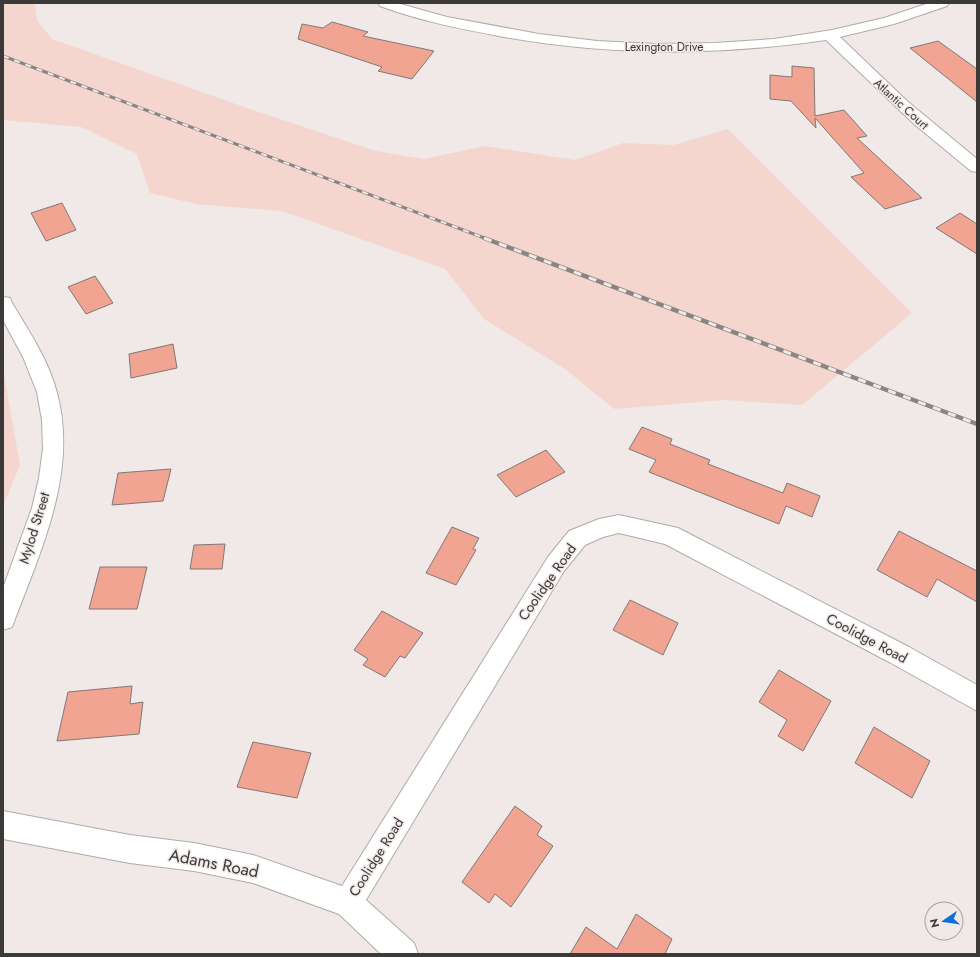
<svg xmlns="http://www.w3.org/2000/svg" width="980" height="957" font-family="Jost,sans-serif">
  <rect width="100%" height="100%" fill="#f0e9e8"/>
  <path fill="#f5d6ce" d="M3,3H35L37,20L52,39L247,108L376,151L424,159L485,146L575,160L623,143L673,145L728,129L912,313L802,405L724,400L614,409L565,369L484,319L445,269L282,211L196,204L150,193L137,154L81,127L3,120Z
    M3,369L20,465L3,507Z"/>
  <path fill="#f0a491" stroke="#7f7978" d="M332,22L368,32L363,36L434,51L412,79L378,71L382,67L298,39L302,24L323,28Z
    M938,41L977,69V102L910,48Z
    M792,66L814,68L815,116L844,110L867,136L857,138L922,198L885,209L851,177L864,173L815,118L816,128L791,101L770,99V75L792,77Z
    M62,203L76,230L46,241L31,213Z
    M960,213L977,224V254L936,228Z
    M95,276L113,303L86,314L68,287Z
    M173,344L177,368L131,378L129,354Z
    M642,427L672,439L670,444L710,460L708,464L783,493L787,483L820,496L812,517L786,506L779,524L649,472L656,460L629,449Z
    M546,450L565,472L516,497L497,475Z
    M171,469L163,501L112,505L118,473Z
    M452,527L479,538L473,549L476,550L456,585L426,573Z
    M899,531L977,571V602L937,579L927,597L877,570Z
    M225,544L222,569H190L194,545Z
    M100,567H147L137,609H89Z
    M630,600L678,623L663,655L613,630Z
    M382,611L423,633L405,658L400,656L385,677L363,665L368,659L354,650Z
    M779,670L831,701L803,751L778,736L787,720L759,702Z
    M132,686L130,704L143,702L139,734L57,741L68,692Z
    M874,727L930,761L912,798L855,763Z
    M253,742L311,753L297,798L237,787Z
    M515,806L542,826L537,835L553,846L511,907L495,894L489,903L462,882Z
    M636,914L672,939L665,954H570L586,927L617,949Z"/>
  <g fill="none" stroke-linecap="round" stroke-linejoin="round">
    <defs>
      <path id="minor" d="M378,3H397L447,17L539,34L597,41L656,44L715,43L774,39L832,30L884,18L929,3H949L947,6L894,24L840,37L907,101L977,159V172L971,171L914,124L826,40C716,56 614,56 504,37C462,29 420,21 380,6Z
        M3,297L10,298L12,303C29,331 49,361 57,393C78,470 42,548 15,619L12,627L3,630V588L32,508L39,478L43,449L42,420L37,392L23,357L3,320Z
        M619,515L678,528L909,647L977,685V711L891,663L665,544L619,533L603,537L585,545L564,571L366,900L414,943L418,954H381L339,914L253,883L194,871L130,863L3,839V811L130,835L194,843L253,855L342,886L548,557L569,531L599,519Z"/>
    </defs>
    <use href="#minor" stroke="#b0aaa8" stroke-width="2"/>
    <use href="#minor" fill="#fff" fill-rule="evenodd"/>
    <defs>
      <path id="rail-far1" d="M3,56L487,239"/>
      <path id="rail" d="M484,238L977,424"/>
    </defs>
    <use href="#rail-far1" stroke="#8a8584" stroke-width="3"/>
    <use href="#rail" stroke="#8a8584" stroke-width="4.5"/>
    <use href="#rail-far1" stroke="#f0e9e8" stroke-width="2" stroke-dasharray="6" stroke-linecap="butt"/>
    <use href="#rail" stroke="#f0e9e8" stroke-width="3" stroke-dasharray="8" stroke-linecap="butt"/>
  </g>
  <g text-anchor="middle" stroke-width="3" stroke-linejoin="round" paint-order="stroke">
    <g font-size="12" fill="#3c3a39" stroke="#f0e9e8">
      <text x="664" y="51">Lexington Drive</text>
      <text transform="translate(901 104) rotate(42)" y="4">Atlantic Court</text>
    </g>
    <g font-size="14" fill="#3c3a39" stroke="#f0e9e8">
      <text transform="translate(34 528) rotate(-73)" y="5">Mylod Street</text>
      <text transform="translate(547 582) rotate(-55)" y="5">Coolidge Road</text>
      <text transform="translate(867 638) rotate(28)" y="5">Coolidge Road</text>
      <text transform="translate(376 857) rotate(-58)" y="5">Coolidge Road</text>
    </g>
    <g font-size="17" fill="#3c3a39" stroke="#f0e9e8">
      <text transform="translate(214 863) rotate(11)" y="6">Adams Road</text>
    </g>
  </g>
  <rect width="980" height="957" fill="none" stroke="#3c3a39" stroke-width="8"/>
  <g transform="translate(944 921) rotate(257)"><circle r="19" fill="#f0e9e8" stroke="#a8a3a2"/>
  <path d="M0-3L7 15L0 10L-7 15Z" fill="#0e71da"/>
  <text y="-6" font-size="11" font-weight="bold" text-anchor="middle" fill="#3c3a39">N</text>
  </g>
</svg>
